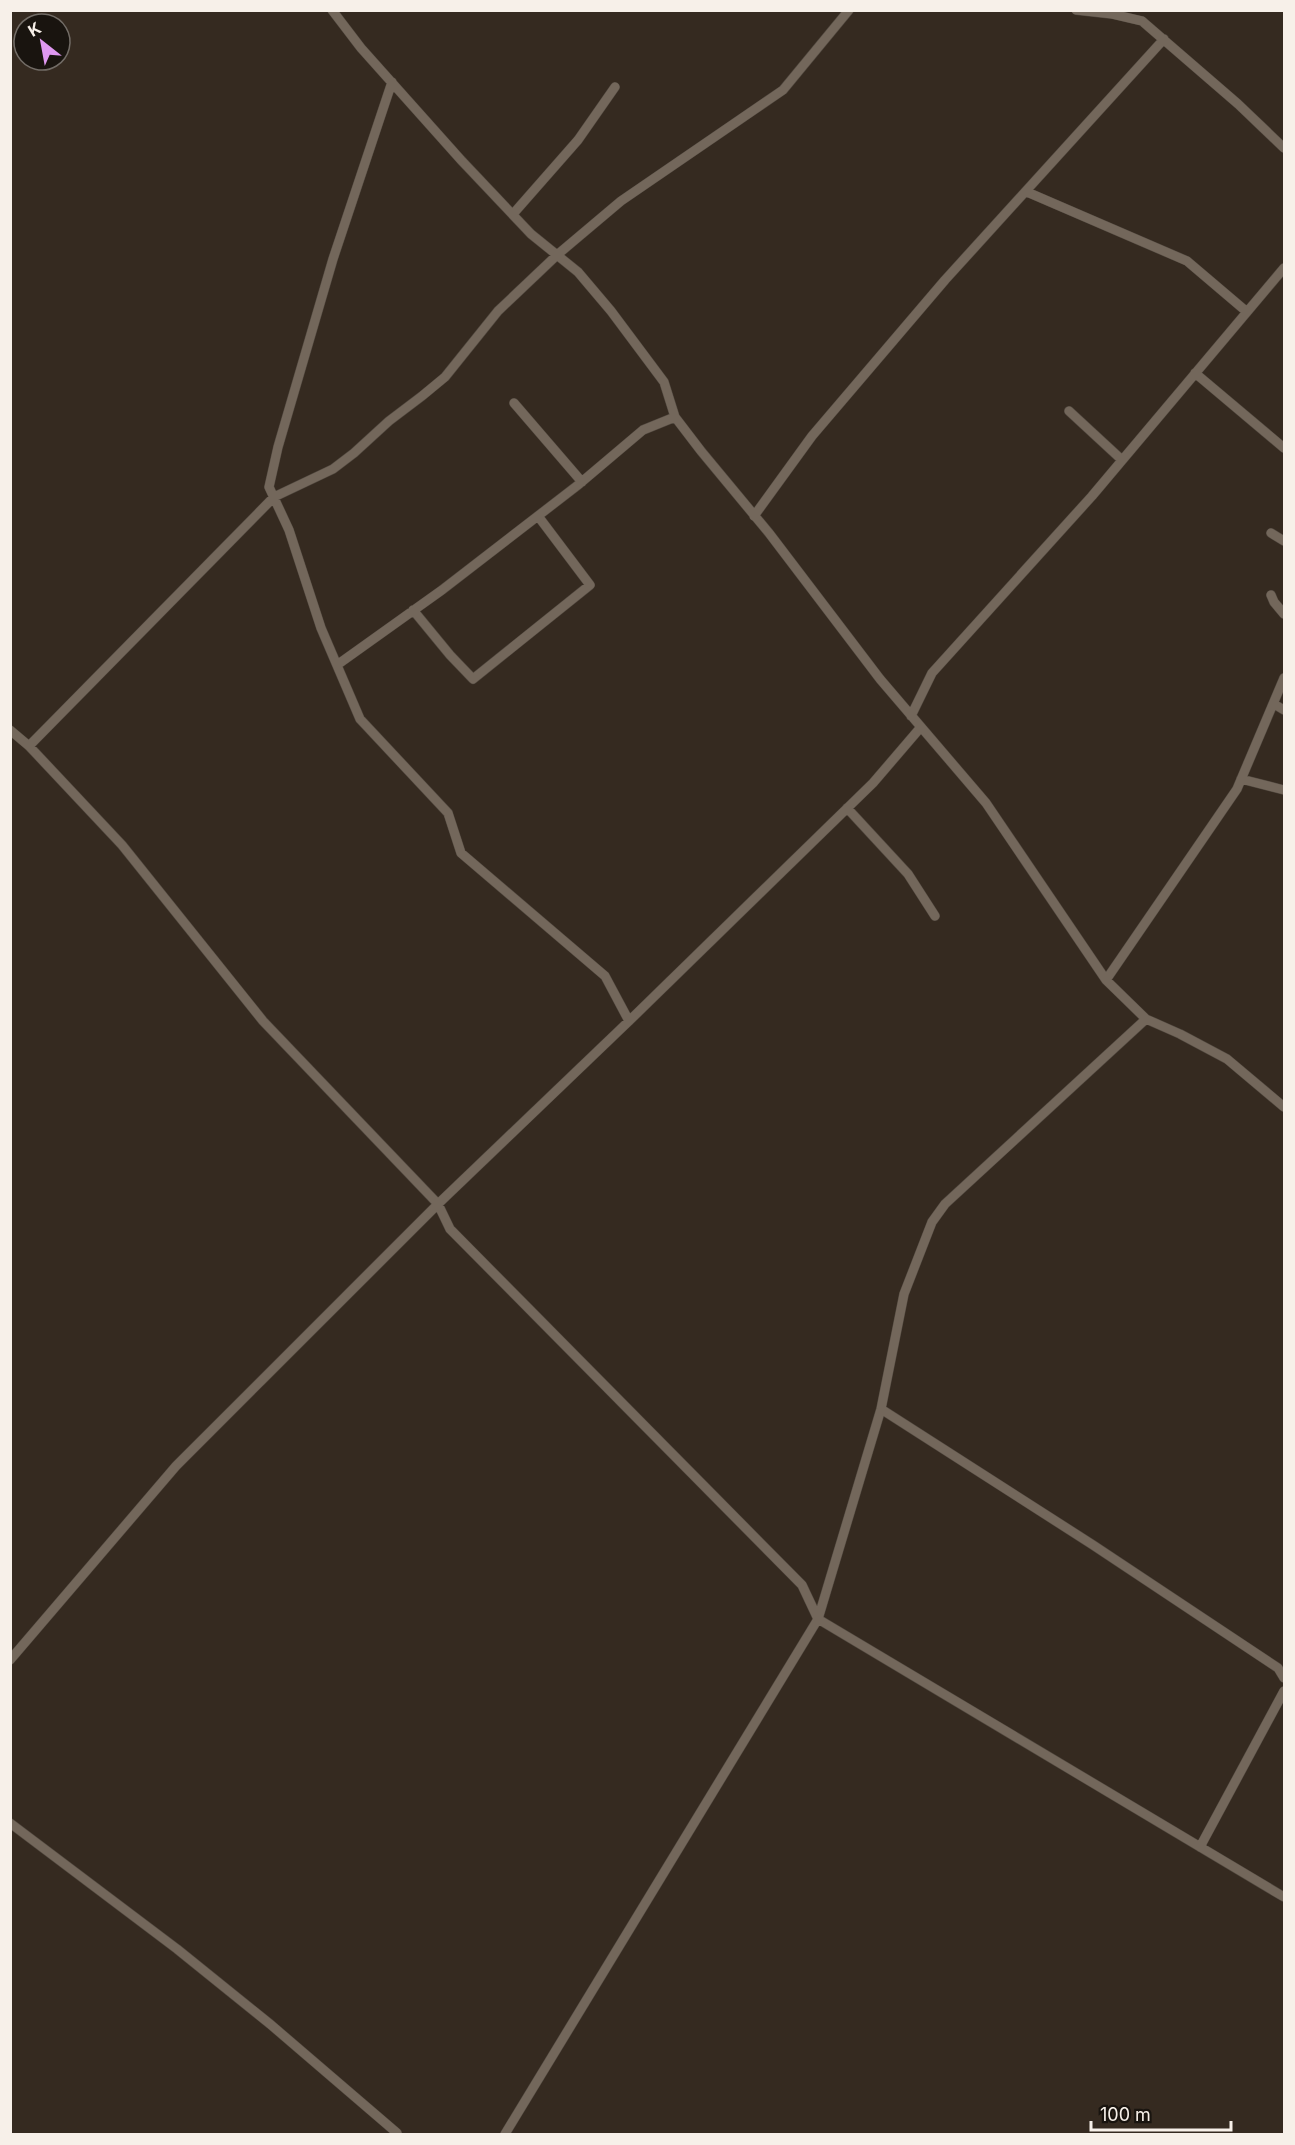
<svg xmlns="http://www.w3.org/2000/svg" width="1295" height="2145" font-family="Inter,sans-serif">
  <rect width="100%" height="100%" fill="#352a20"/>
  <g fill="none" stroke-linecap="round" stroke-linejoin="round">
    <defs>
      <path id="street" d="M332,10L361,48L461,160L531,234L578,272L611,311L664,382L675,417L701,451L769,533L880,679L986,803L1106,980L1146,1019L1180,1034L1227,1059L1284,1107
        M1076,10L1112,14L1142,21L1238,104L1284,148
        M392,82L333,259L278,447L269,487L289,530L321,628L360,719L448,813L461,853L605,976L629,1021
        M1027,192L1187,261L1247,312
        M513,214L578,140L615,87
        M1195,373L1284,448
        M514,403L582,482
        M1069,411L1122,460
        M754,516L812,436L945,280L1164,39
        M1271,533L1284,541
        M1271,595L1274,602L1284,614
        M413,610L450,655L473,679L590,585L538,516
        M337,665L442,590L578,485L643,430L675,417
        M1274,704L1284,710
        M911,716L932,673L1092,496L1284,268
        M10,730L29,746L122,845L263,1021L438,1204L450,1229L802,1585L818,1619L1284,1897
        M29,746L274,497L333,469L354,453L389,421L422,396L445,377L498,311L557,255L621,201L783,90L849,10
        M1241,779L1284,790
        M847,808L908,874L935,916
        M1106,980L1237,789L1284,678
        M881,1409L1093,1545L1278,1668L1284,1678
        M10,1660L176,1466L438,1204L629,1021L873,783L921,727
        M10,1823L177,1949L270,2024L397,2133L396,2134
        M1200,1847L1284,1691
        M505,2134L818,1619L881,1409L904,1294L932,1222L945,1204L1146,1019"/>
    </defs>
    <use href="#street" stroke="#51483f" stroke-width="10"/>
    <use href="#street" stroke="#73675b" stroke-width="9"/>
  </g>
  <rect width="1295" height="2145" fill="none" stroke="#f7f0e9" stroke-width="24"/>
  <g transform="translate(42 42) rotate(329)"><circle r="28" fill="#19140f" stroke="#726c66" stroke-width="1.5"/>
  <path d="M0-4.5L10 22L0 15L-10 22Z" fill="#df98f1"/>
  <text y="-9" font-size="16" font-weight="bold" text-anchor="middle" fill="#f7f0e9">K</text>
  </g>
  <path d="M1091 2121v9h140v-9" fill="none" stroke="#f7f0e9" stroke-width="3"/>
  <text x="1100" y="2121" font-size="18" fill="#f7f0e9" stroke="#19140f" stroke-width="4.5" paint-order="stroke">100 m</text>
</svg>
